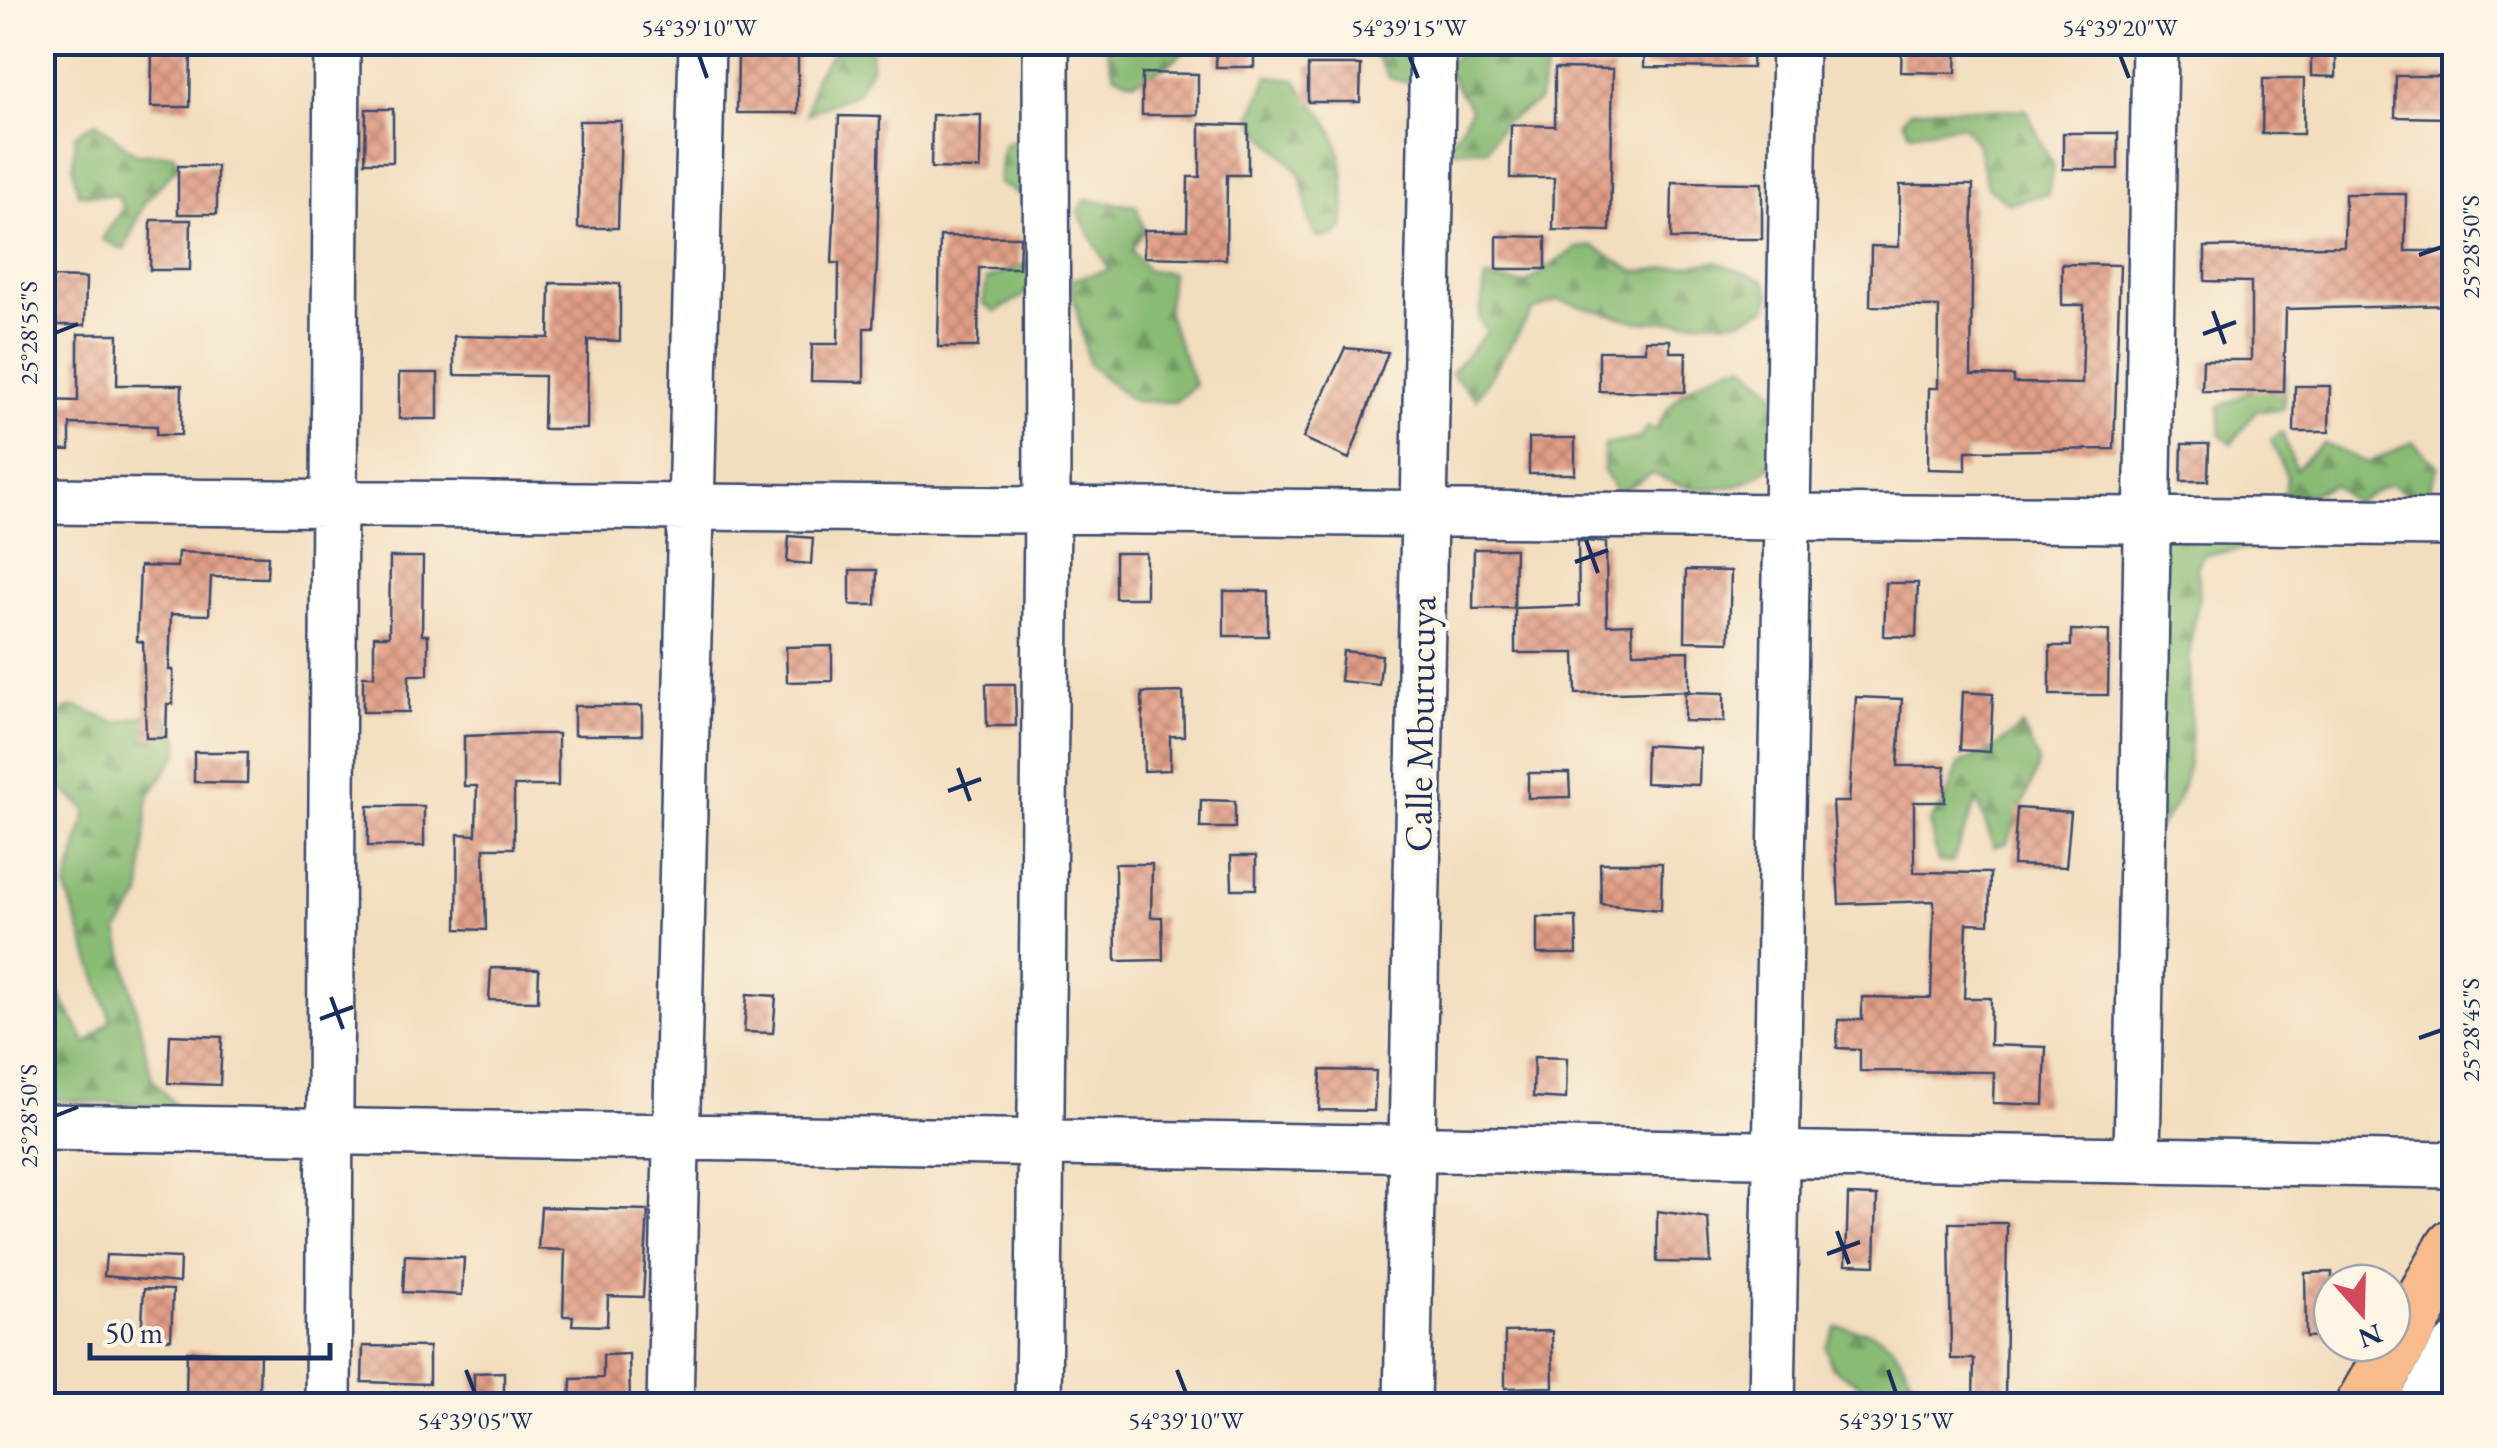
<svg xmlns="http://www.w3.org/2000/svg" width="2497" height="1448" font-family="'EB Garamond',serif">
  <defs>
    <pattern id="forest-firs" width="22" height="20" patternUnits="userSpaceOnUse" patternTransform="scale(2.5)"><rect width="22" height="20" fill="#8abb74"/><path d="M5 1l3.5 6h-7zM16 11l3.5 6h-7z" fill="#709862"/></pattern>
    <pattern id="building-cross-hatch" width="8" height="8" patternUnits="userSpaceOnUse" patternTransform="scale(2.5)"><rect width="8" height="8" fill="#e29e86"/><path d="M0 0l8 8M0 8l8-8" fill="none" stroke="#b68171"/></pattern>
  </defs>
  <rect width="100%" height="100%" fill="#fcf5e5"/>
  <filter id="ink" filterUnits="userSpaceOnUse"><feTurbulence type="fractalNoise" baseFrequency=".01" numOctaves="2"/><feDisplacementMap in="SourceGraphic" scale="20" xChannelSelector="R" yChannelSelector="G"/><feConvolveMatrix kernelMatrix="1 2 1 2 8 2 1 2 1" color-interpolation-filters="sRGB"/></filter>
  <filter id="wash" filterUnits="userSpaceOnUse"><feTurbulence type="fractalNoise" baseFrequency=".0048" numOctaves="4" result="noise"/><feDisplacementMap in="SourceGraphic" scale="40" xChannelSelector="R" yChannelSelector="G"/><feGaussianBlur stdDeviation="2.25" result="paint"/><feColorMatrix in="noise" values="0 0 0 0 0 0 0 0 0 0 0 0 0 0 0 0 0 1.4 0 .05"/><feComposite in="paint" operator="in"/></filter>
  <g filter="url(#wash)">
    <rect width="100%" height="100%" fill="#f2ddbe"/>
    <path fill="url(#forest-firs)" stroke="#527569" stroke-width="2.5" d="M840,43H871V67L857,93L807,114L815,76Z
      M1105,43H1188C1180,63 1152,73 1133,82L1114,74Z
      M1359,43H1428L1426,78L1404,82L1389,77L1375,54Z
      M1465,51L1547,64L1538,102L1502,124L1488,149L1446,151L1471,110L1443,64Z
      M1268,76L1295,79C1304,95 1319,107 1328,122C1346,154 1346,195 1343,229L1332,237L1319,238C1302,221 1310,199 1301,178C1290,154 1261,141 1252,115Z
      M1935,108L2026,110L2053,167L2048,194L2009,203L1987,187L1978,146L1963,125L1910,133L1903,120L1910,111Z
      M96,122L135,154H173L178,166L144,203L124,250L102,239L123,209L118,196L78,194L73,169L75,135Z
      M1024,135L1025,160L1053,187L1030,292L995,312L983,304L987,279L1033,261L1022,196L998,183L1003,145Z
      M1085,200L1136,206L1144,230L1131,250L1147,270L1171,273L1167,314L1195,385L1175,402L1133,401L1089,365L1070,280L1109,270L1078,212Z
      M1593,246L1635,272L1717,262L1765,281L1770,294L1767,308L1741,320L1639,322L1558,300L1532,311L1476,399L1451,373L1487,332L1479,319L1486,278L1525,284L1576,248Z
      M1744,364L1774,391L1780,457C1748,494 1695,498 1653,473L1618,493L1603,470L1604,445L1640,438L1648,427L1656,430C1672,394 1706,371 1744,364Z
      M2285,374L2283,410L2256,411L2232,443L2221,435L2219,407Z
      M2282,432L2295,469L2323,443L2368,463L2413,442L2438,467L2422,501L2389,484L2354,503L2333,485L2282,503L2287,476L2271,440Z
      M2271,533L2270,546L2203,555L2197,567C2204,598 2192,619 2190,650C2187,711 2203,779 2159,827L2144,537Z
      M77,707L116,723L154,713L167,716L179,739V752L148,797L141,896L118,931L152,1079L177,1107L43,1099L42,1015L57,990L87,1044L111,1020L66,889L87,811L43,770V734L65,709Z
      M2022,726C2027,737 2035,750 2038,762C2039,772 2012,826 2007,843L1994,847L1977,800L1952,862H1938L1929,822L1945,802L1959,764L1990,752Z
      M1836,1327C1882,1331 1894,1338 1912,1381L1978,1405H1884L1879,1397L1831,1367L1826,1347Z"/>
    <g id="blocks">
      <path fill="url(#building-cross-hatch)" d="M763,42H798V113H737L738,55H763Z
        M1217,42H1254V67H1216Z
        M1645,42H1753L1752,68L1644,67Z
        M1902,42H1957L1956,73L1901,72Z
        M2311,42H2336V77L2311,76Z
        M152,47L191,48L190,107H151Z
        M1308,65H1361L1360,102H1308Z
        M1555,68L1613,69L1610,231L1553,230L1554,178H1510L1511,125L1555,126Z
        M1142,73L1198,74V115H1142Z
        M2396,76H2449V118L2395,117Z
        M2263,79H2304L2303,134H2262Z
        M366,109H393V162H365Z
        M932,115H981L980,169L931,168Z
        M839,116L880,117L877,263L873,328H864V382L811,381L812,344H838L839,263H832Z
        M579,121H621L618,228H578Z
        M1200,124L1248,125V175H1227L1226,259L1144,257V230H1187L1188,177H1200Z
        M2063,133H2118V169H2063Z
        M178,166H217V214H178Z
        M1672,182L1762,183V239H1671Z
        M1900,185H1973L1971,375L2014,376V383L2082,384L2084,305H2062V264L2120,265L2114,449L1966,451V470L1928,469L1929,388H1938L1939,307L1870,306L1871,246L1899,247Z
        M2345,194H2406L2405,251H2454V305L2286,309L2284,392L2202,391L2203,360H2251V282L2205,281V247L2344,246Z
        M151,220H191L190,270H150Z
        M940,236L1020,237L1019,268H979L978,347H938Z
        M1497,236L1546,237V269H1497Z
        M47,277L86,278L85,325H46Z
        M550,283L620,284V341L588,340L587,429H543L544,376L454,375V336L549,338Z
        M78,334H118L117,385H182L181,435H156L157,426L70,424V450L42,449V400L78,401Z
        M1645,340H1670V352H1686L1685,392L1599,391V351H1645Z
        M1345,348L1388,352L1349,459L1303,438Z
        M399,373H438V419H399Z
        M2295,386H2330L2329,432H2294Z
        M1529,438H1575V474H1529Z
        M2182,444H2209L2208,481H2181Z
        M789,536L813,538L811,564L787,562Z
        M1578,541L1606,542L1607,625L1632,624L1633,652L1689,651V691L1576,694L1575,653H1515V608L1579,606Z
        M1474,549H1515L1514,608L1473,609Z
        M178,552L268,556L267,578L211,577L209,615L171,614L169,670H173V704H167L166,738H146L143,642L137,641L140,566L177,567Z
        M1115,553H1146V598H1115Z
        M390,557H423L422,635H428V675H409V712H363V676H374V636H389Z
        M850,570H877L876,605H850Z
        M1686,570L1731,571L1729,642L1685,641Z
        M1886,583H1918L1916,637L1884,636Z
        M1224,591H1268V636H1224Z
        M2071,630L2109,631L2108,695H2050V646H2071Z
        M832,646V681L787,682L786,647Z
        M1343,651L1382,655L1379,685L1340,681Z
        M986,684H1015L1016,726H987Z
        M1183,692L1184,736H1170V770L1144,771L1142,693Z
        M1685,692L1724,693V722L1684,721Z
        M1963,692L1993,694L1990,752L1960,750Z
        M1856,697L1902,699L1898,766H1945V802H1914V872L1990,873L1989,924L1967,923L1964,998H1991L1990,1045L2046,1047L2044,1105L1993,1103L1994,1072L1860,1071V1049L1837,1048L1838,1020H1862V997L1931,998L1934,901L1839,904L1833,802H1849Z
        M574,706H642V735H574Z
        M519,734H558V786H514V848H484L486,930L457,929L458,834L476,835L477,786H464V736Z
        M1646,745L1700,748L1699,785L1645,783Z
        M194,752H248L247,783L194,782Z
        M1528,773H1569L1570,797L1528,798Z
        M1201,800L1235,801V828H1200Z
        M368,806H424V846H368Z
        M2017,808L2071,812L2066,867L2013,865Z
        M1231,856H1256V889H1232Z
        M1600,863H1662L1661,910L1601,904Z
        M1115,864H1152L1151,917H1162L1163,960L1116,961Z
        M1537,917H1576L1577,954H1537Z
        M491,968L539,969L538,1001L489,1000Z
        M747,994L776,996L773,1033L744,1032Z
        M170,1035L222,1037L220,1085L168,1083Z
        M1534,1057L1567,1058L1566,1099L1533,1097Z
        M1321,1070L1376,1071L1374,1111L1319,1110Z
        M1848,1195L1877,1196L1875,1265L1846,1264Z
        M541,1207L648,1210L643,1297L608,1296L607,1326L572,1325L573,1316H563L565,1250L538,1249Z
        M1657,1211L1708,1218L1711,1263L1657,1262Z
        M1949,1223H2007L2005,1399L1973,1398L1974,1359H1951Z
        M106,1255L180,1258L179,1283L104,1276Z
        M405,1255L464,1258L462,1295L403,1292Z
        M2332,1272V1336L2306,1337L2305,1273Z
        M144,1289L173,1290L171,1339L141,1338Z
        M1552,1331L1553,1387L1505,1388V1332Z
        M363,1346L429,1347V1384L362,1382Z
        M187,1351L260,1354L259,1395L186,1394Z
        M629,1354L630,1406H570L571,1379L603,1378V1355Z
        M504,1372V1406H474V1373Z"/>
    </g>
  </g>
  <g filter="url(#ink)">
    <use href="#blocks" fill-opacity="0" stroke="#3b496c" stroke-width="2.5"/>
    <g fill="none" stroke-linecap="round" stroke-linejoin="round">
      <defs>
        <path id="minor" d="M42,501L2454,523
          M42,1127L2454,1165
          M2137,1160L2155,42
          M328,1406L337,42
          M670,1406L702,42
          M1038,1406L1047,511L1046,42
          M1407,1406L1433,42
          M1772,1406L1795,42
          M2421,1406L2454,1348"/>
        <path id="highway" d="M2363,1406L2454,1247"/>
      </defs>
      <use href="#minor" stroke="#3b496c" stroke-width="50"/>
      <use href="#highway" stroke="#3b496c" stroke-width="60"/>
      <use href="#minor" stroke="#fff" stroke-width="45"/>
      <use href="#highway" stroke="#fabb8c" stroke-width="55"/>
    </g>
  </g>
  <path fill="none" stroke="#1b2f5e" stroke-width="4" d="M699,55L707,78M1409,55L1418,78M2120,55L2129,78M2419,255L2442,247M2213,311L2225,344M55,333L78,324M2203,334L2236,322M1586,540L1598,573M1575,562L1608,550M958,768L970,801M948,791L981,779M331,997L343,1029M320,1019L353,1007M2419,1038L2442,1030M55,1116L78,1107M1837,1231L1849,1264M1827,1254L1860,1242M466,1370L475,1393M1177,1370L1186,1393M1888,1370L1896,1393"/>
  <g text-anchor="middle" stroke-width="9" stroke-linejoin="round" paint-order="stroke">
    <g font-size="38" fill="#1b2f5e" stroke="#fcf5e5">
      <text transform="translate(1420 724) rotate(-89)" y="13">Calle Mburucuya</text>
    </g>
  </g>
  <rect width="2497" height="1448" fill="none" stroke="#fcf5e5" stroke-width="110"/>
  <g transform="translate(2362 1313) rotate(160)"><circle r="48" fill="#fcf5e5" stroke="#a2a6af" stroke-width="2.5"/>
  <path d="M0-8L18 38L0 25L-18 38Z" fill="#d1495b"/>
  <text y="-15" font-size="28" font-weight="bold" text-anchor="middle" fill="#1b2f5e">N</text>
  </g>
  <path d="M90 1343v15h240v-15" fill="none" stroke="#1b2f5e" stroke-width="5"/>
  <text x="105" y="1343" font-size="30" fill="#1b2f5e" stroke="#fcf5e5" stroke-width="8" paint-order="stroke">50 m</text>
  <rect x="55" y="55" width="2387" height="1338" fill="none" stroke="#1b2f5e" stroke-width="4"/>
  <g font-size="25" text-anchor="middle" fill="#1b2f5e">
    <text x="699" y="36">54°39'10"W</text>
    <text x="1409" y="36">54°39'15"W</text>
    <text x="2120" y="36">54°39'20"W</text>
    <text transform="translate(2470 247) rotate(-90)" y="9">25°28'50"S</text>
    <text transform="translate(28 333) rotate(-90)" y="9">25°28'55"S</text>
    <text transform="translate(2470 1030) rotate(-90)" y="9">25°28'45"S</text>
    <text transform="translate(28 1116) rotate(-90)" y="9">25°28'50"S</text>
    <text x="475" y="1429">54°39'05"W</text>
    <text x="1186" y="1429">54°39'10"W</text>
    <text x="1896" y="1429">54°39'15"W</text>
  </g>
</svg>
